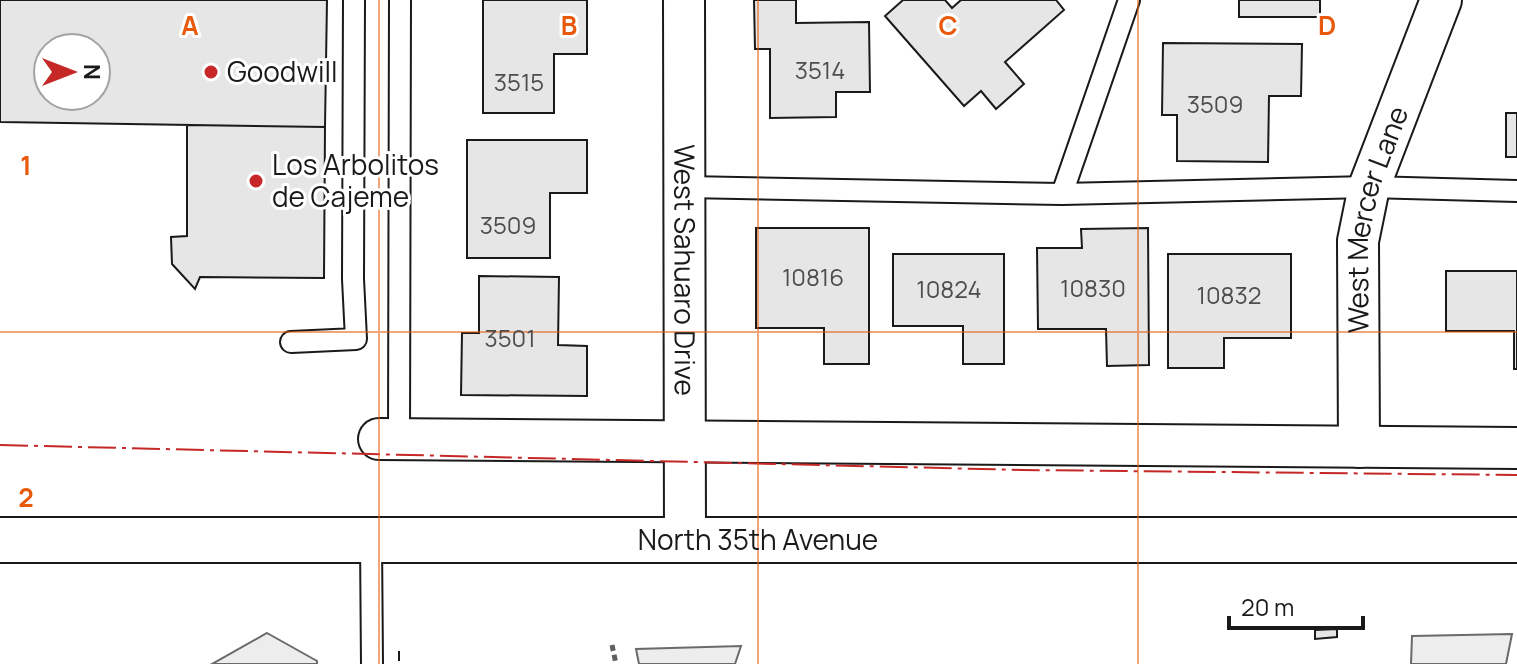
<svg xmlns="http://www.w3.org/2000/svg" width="1517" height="664" font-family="Manrope,sans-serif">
  <rect width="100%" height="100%" fill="#fff"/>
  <path fill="#ededed" stroke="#6a6a6a" stroke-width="2" d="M267,633L317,661V664H212Z
    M1512,634L1506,664H1411L1412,636Z
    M741,646L735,664H639L636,649Z"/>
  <path fill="#e6e6e6" stroke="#1a1a1a" stroke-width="2" fill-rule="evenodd" d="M0,0H327L325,127L0,122ZM48,48H96V96H48Z
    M483,0H587V54H554V113H483Z
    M754,0H796V23L869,22L870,92H836V117L770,118V49H755Z
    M903,0H945L952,8L961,0H1056L1064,10L1005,62L1024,84L996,109L981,91L964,106L885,16Z
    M1239,0H1320V17H1239Z
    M1163,43L1302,44L1301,96H1269L1268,162L1177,161V115H1162Z
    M1506,113H1517V157H1506Z
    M187,125L325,127L324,278L200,277L195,289L172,264L171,237L187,236Z
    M467,140H587V193H550V258H467Z
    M756,228H869V364H824V328H756Z
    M1148,228L1149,365L1107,366L1106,329H1038L1037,248H1082L1081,229Z
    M893,254H1004V364H963V326H893Z
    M1168,254H1291V338H1224V368H1168Z
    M1446,271H1517V369H1514V331H1446Z
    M479,276L559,277L558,345L587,346V396L461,395L462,333H479Z
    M1337,629V637L1315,639V630Z"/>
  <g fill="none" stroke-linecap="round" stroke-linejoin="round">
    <defs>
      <path id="lane" d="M686,187L1062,194L1369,187L1517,191
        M1062,194L1129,0
        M291,342L356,339L353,279L354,0
        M399,439L400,0
        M371,541L372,664"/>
      <g id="street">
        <path id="s1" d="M684,0L685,541"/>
        <path d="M379,439L1517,448"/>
        <path id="s2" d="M1359,447L1358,241L1369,187L1441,0"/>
      </g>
      <g id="secondary">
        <path id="s3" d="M0,540H1517"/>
      </g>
    </defs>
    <use href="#lane" stroke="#1a1a1a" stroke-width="24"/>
    <use href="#street" stroke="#1a1a1a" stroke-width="44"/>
    <use href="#secondary" stroke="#1a1a1a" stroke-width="48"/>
    <path stroke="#5f5f5f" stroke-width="5" stroke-dasharray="6 4" stroke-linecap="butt" d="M612,645L616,664"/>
    <use href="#lane" stroke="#fff" stroke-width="20"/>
    <use href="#street" stroke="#fff" stroke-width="40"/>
    <use href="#secondary" stroke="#fff" stroke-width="44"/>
    <path stroke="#1a1a1a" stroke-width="2" stroke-dasharray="10 4" stroke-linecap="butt" d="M399,651V664"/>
    <path stroke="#c62828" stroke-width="2" stroke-dasharray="28 6 4 6" stroke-linecap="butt" d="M0,445L1022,470L1517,475"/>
  </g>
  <path fill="none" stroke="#e8590c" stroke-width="2" stroke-opacity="0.55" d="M379,0V664M758,0V664M1138,0V664M0,332H1517"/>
  <g fill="#c62828" stroke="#fff" stroke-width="3">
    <circle cx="211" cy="72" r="8"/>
    <circle cx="256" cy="181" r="8"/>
  </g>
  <g text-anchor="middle" stroke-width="6" stroke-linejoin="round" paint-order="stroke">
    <g font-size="24" fill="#4d4d4d">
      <text x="820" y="79">3514</text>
      <text x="519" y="91">3515</text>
      <text x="1215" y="113">3509</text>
      <text x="508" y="234">3509</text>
      <text x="813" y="286">10816</text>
      <text x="1093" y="297">10830</text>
      <text x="949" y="298">10824</text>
      <text x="1229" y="304">10832</text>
      <text x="510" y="347">3501</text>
    </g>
    <g font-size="28" fill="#1a1a1a" stroke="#fff" text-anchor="start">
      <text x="227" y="82">Goodwill</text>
      <text x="272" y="175">Los Arbolitos<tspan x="272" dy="32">de Cajeme</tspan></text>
    </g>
    <g font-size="28" fill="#1a1a1a" stroke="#fff">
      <text dy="10" stroke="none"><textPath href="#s2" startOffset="230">West Mercer Lane</textPath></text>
      <text dy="10" stroke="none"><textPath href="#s1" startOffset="270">West Sahuaro Drive</textPath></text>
      <text dy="10" stroke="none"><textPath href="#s3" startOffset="758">North 35th Avenue</textPath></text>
    </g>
  </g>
  <g font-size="26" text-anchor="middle" font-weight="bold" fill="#e8590c" stroke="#fff" stroke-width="6" stroke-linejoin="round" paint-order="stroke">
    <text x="190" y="35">A</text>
    <text x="569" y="35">B</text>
    <text x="948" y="35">C</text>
    <text x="1327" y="35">D</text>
    <text x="26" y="175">1</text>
    <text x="26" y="507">2</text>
  </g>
  <g transform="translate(72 72) rotate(90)"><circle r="38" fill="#ffffff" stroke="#a3a3a3" stroke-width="2"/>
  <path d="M0-6L14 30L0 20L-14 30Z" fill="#c62828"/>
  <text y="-12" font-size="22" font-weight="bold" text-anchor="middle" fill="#1a1a1a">N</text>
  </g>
  <path d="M1229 616v12h134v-12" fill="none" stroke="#1a1a1a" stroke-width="4"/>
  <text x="1241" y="616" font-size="24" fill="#1a1a1a" stroke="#ffffff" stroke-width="6" paint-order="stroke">20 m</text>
</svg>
